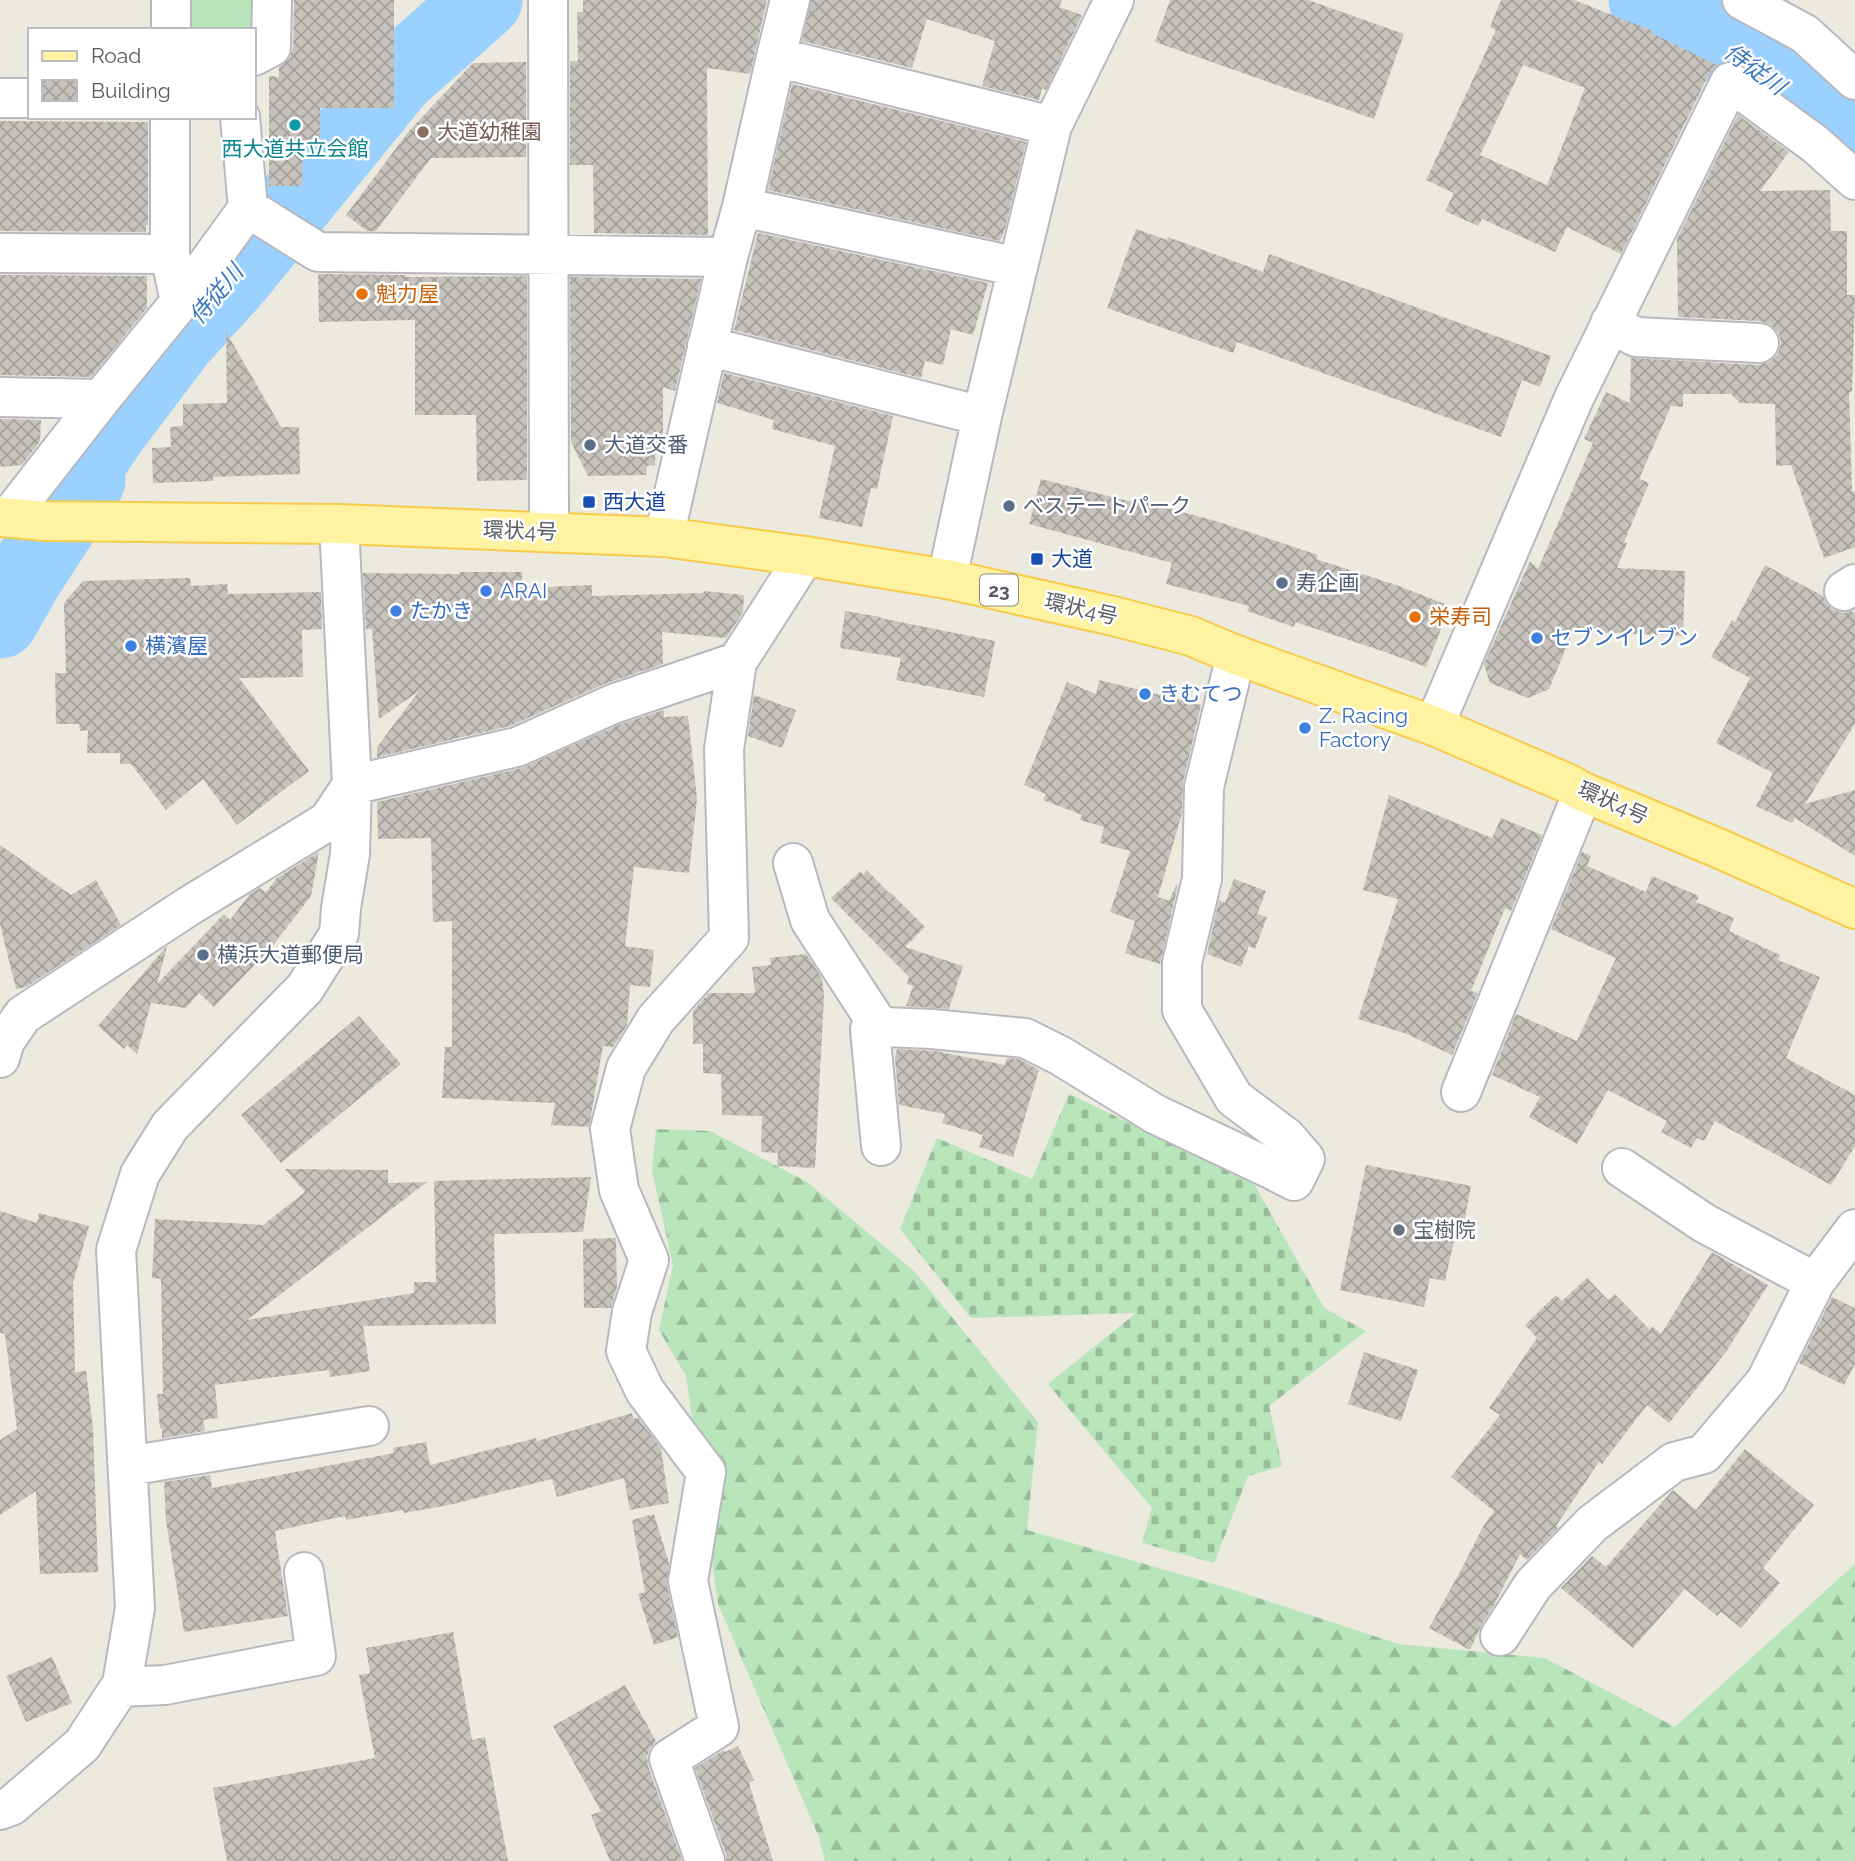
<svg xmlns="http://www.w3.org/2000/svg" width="1855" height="1861" font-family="Raleway,'Noto Sans JP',sans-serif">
  <defs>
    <pattern id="forest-firs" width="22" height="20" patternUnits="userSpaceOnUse" patternTransform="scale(1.75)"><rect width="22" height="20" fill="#b9e5ba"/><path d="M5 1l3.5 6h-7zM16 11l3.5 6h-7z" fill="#99bd9b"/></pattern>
    <pattern id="cemetery-stones" width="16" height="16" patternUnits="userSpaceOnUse" patternTransform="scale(1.75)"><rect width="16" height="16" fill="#b9e5ba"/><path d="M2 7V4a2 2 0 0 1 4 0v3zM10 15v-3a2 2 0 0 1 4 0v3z" fill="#99bd9b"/></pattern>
    <pattern id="building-cross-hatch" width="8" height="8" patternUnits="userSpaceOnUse" patternTransform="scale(1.75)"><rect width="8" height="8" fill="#c7c3bc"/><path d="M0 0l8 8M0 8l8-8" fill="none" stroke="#a4a19c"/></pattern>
  </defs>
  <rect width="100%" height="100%" fill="#ece9de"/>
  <path fill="url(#forest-firs)" d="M656,1129L710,1131L807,1182L914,1271L1038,1422L1027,1530L1228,1588L1398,1644L1545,1658L1675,1727L1855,1564V1861H825L819,1837L718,1604L686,1376L659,1330L673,1265L652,1171Z"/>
  <path fill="url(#cemetery-stones)" d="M1069,1094L1253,1182L1324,1308L1366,1331L1269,1406L1282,1466L1248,1476L1214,1563L1142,1543L1152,1508L1048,1384L1136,1313L971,1318L900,1229L937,1138L1032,1179Z"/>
  <path fill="#b9e5ba" d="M185,0H261L254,30H185Z"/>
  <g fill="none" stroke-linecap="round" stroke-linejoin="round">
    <path stroke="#9bd1ff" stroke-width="77" d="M1647,0L1699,28L1802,103L1855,150
      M0,620L25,576L87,480L81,471L112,426L176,341L234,277L397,77L484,0"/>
  </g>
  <path fill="url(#building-cross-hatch)" fill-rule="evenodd" d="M294,0H394V62L392,64H394V108H320V143H303L302,186H269V76L279,77V67L290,58L293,47Z
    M583,0H767L750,74L707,68L708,235L594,233L593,165H570V61H578L577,12H583Z
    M811,0H1062L1059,7L1082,15L1046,90L1042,88L1039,100L982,86L995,41L927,19L912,68L802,41Z
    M1170,0H1308L1404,34L1374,119L1155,42Z
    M1501,0H1574L1653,31L1652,33L1717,65L1710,72L1621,254L1567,227L1555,252L1482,219L1478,226L1445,211L1454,193L1426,180L1496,30L1490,27ZM1523,65L1585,88L1547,185L1480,155Z
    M526,62V157L431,158L376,231H367L346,215L409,131L473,63Z
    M792,84L1026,142L1005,229L1000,241L768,190Z
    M1738,115L1789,152L1760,191L1830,190L1831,231H1847V295H1855L1852,392H1849L1852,492L1855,491V547L1824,558L1791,465L1776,466L1775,404L1740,403L1731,394H1683V407L1671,406L1639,479L1649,483L1624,542L1627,543L1617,568L1685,571L1683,636L1573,631L1549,689L1528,698L1490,683L1484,664L1530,561L1538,569L1593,443L1584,439L1606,392L1630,403L1631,358L1758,365L1770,362L1778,354L1781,343L1779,334L1770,324L1760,321L1678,317L1677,239Z
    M0,121L148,122V225H146V232L0,231Z
    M1136,229L1167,240L1168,237L1263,272L1269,254L1551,356L1540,387L1522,380L1501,437L1237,342L1233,353L1107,308Z
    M758,233L988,283L973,335L951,329L943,365L925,361L921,378L734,330Z
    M318,274L406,275V277L527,276V480L477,481L476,415H415V320L319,322Z
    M0,275L147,276V308L91,377L0,375Z
    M570,277L701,279L675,391L663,387V443H656L655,465L647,466L646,475L588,476L571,442Z
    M226,332L281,427H299L300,474L213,477V481L153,483L152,448L171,447L170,427L183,426V404L227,403Z
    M724,373L893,416L877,489L871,488L862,527L819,518L835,446L772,429L774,420L717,403Z
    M0,419L41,420L40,441L22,465L0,467Z
    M1041,479L1144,505L1145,502L1216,521L1318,555L1316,559L1399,586L1450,606L1426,667L1385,652L1295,622L1294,627L1247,611L1249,606L1166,584L1172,563L1029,524Z
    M1765,565L1823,596L1826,603L1833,610L1844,613L1851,611L1855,613V724L1805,804L1855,790V856L1795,818L1792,823L1756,806L1773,773L1716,743L1750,678L1711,657L1732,620L1735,622Z
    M460,572H522V588L592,585V596L703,593L704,591L744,595L743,612L726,638L662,632L663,664L604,684L510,726L377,757V747L419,691L379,719L372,629H366L363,573L460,574Z
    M190,578L191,586L227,584L228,594L321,592L322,629L302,630L303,677L239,678L309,771L237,825L203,779L166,810L131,764H120V753H87L88,730L80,731L79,724H56L55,673H66L64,603L83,581Z
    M845,611L881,617L880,618L995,641L984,697L896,680L901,658L840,648Z
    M1099,680L1201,705L1183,782L1182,813L1158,897L1169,901L1176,885H1178L1160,964L1125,953L1135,921L1110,912L1130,851L1100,843L1104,827L1080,820L1082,815L1043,800L1046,794L1024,785L1067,682L1096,694Z
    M754,695L796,710L782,748L748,736Z
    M664,710V717L688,716L697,799L689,873L634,867L625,946L654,950L650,987L630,985L627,1025L613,1047L603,1046L589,1127L551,1125L555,1103L442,1098L445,1047H452V921L433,922L431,838L378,839L377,802L522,768L621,724Z
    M1389,795L1492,838L1501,818L1542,835L1511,911L1505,908L1471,991L1478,993L1452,1055L1407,1034L1358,1019L1398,899L1363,890Z
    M0,845L71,895L96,880L121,925L26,987L16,989L0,924Z
    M319,852L311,896L270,949L214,1007L199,993L186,1008L151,1003L137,1054L127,1045L124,1049L98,1026L165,948L167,947L157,984L224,914L230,920L250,894L260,888L266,892L277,878Z
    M1582,852L1591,856L1587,866L1646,892L1652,876L1699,896L1696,902L1734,918L1729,931L1780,955L1778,960L1820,977L1786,1058L1855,1095V1146L1831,1185L1715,1121L1704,1141L1697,1138L1691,1148L1661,1132L1667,1121L1608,1090L1577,1144L1529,1117L1540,1097L1492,1075L1516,1014L1577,1041L1616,958L1551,929Z
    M867,870L889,893L890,892L925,927L905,947L963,966L949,1009L906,1006L913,986L907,984L909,977L831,898L861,871L863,875Z
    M1234,879L1266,891L1257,914L1267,917L1255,949L1249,946L1241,967L1207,954L1219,900L1225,903Z
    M806,954L822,978L824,996L815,1168L777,1166L778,1153L761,1152L762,1116L722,1115L721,1074L703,1073V1044H693V1011L709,993H755L752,967L771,965L770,958Z
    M359,1016L401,1064L281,1163L241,1115Z
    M897,1049L935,1051L1005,1065L1007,1058L1019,1059L1039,1070L1013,1157L979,1147L983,1135L942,1123L945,1114L899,1105L895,1058Z
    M1366,1165L1471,1186L1463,1228L1457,1227L1445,1281L1430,1278L1424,1307L1340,1290Z
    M285,1169L388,1170V1183L427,1182L247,1320L414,1293V1282H436L434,1181L591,1177L583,1232L494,1234L496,1324L363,1326L370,1371L330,1377L329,1370L215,1385L218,1418L203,1420L205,1431L162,1438V1428H160L157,1394H163L161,1279L152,1278L155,1219L263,1225L305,1192Z
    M0,1211L37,1223L39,1213L89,1226L73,1283L75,1372L86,1371L93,1428L98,1572L40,1574L36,1491L0,1515V1440L17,1429L5,1334L0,1333Z
    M616,1238L617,1287L611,1308H584L583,1239Z
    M1712,1252L1768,1285L1726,1352L1669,1423L1647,1405L1602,1464L1599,1462L1556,1526L1558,1528L1527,1560L1520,1554L1493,1607L1482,1624L1470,1650L1429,1628L1461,1570L1484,1525L1494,1511L1451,1477L1500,1415L1489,1408L1537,1338L1525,1325L1556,1295L1562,1301L1587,1278L1608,1300L1615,1294L1650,1330L1652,1326L1661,1334Z
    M1832,1297L1855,1308V1364L1844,1385L1799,1363Z
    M1364,1352L1418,1370L1401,1421L1348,1404Z
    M632,1413L633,1419L638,1418L661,1448L669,1503L630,1510L624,1478L557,1497L552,1479L449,1505L404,1513L403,1510L346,1520L345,1516L275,1531L288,1616L184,1632L166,1521L164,1482L210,1475L212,1488L394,1453L393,1448L426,1442L430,1465L536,1438L537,1441Z
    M1745,1449L1814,1505L1763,1568L1780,1583L1741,1628L1721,1612L1717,1616L1685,1589L1633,1648L1561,1588L1592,1556L1606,1567L1673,1490L1696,1510Z
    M654,1514L669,1563L667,1585L678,1637L654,1645L638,1594L645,1592L632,1520Z
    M453,1632L472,1740L485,1737L508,1861H227L213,1788L375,1758L359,1675L370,1673L366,1648Z
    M52,1657L72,1703L26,1722L6,1676Z
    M625,1685L656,1741L650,1748L647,1756L648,1766L682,1861H610L591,1815L601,1811L553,1726Z
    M738,1746L754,1780L749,1783L773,1861H726V1854L695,1768L724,1750L725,1752Z"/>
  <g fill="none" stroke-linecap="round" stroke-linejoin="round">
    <defs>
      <path id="minor" d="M548,0L549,531
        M1742,0L1805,34L1855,80
        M171,30V0
        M254,56L271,47L272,0
        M776,57L1052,126
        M0,98H30
        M170,117V254L180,302
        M742,207L1018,267
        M248,208L318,252L728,257
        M0,253L170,254
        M1610,323L1636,337L1759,343
        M707,346L982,416
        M0,397L101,399
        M9,517L101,399L180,302L248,208L240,117
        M664,537L728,257L742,207L776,57L790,0
        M947,579L982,416L1052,126L1114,0
        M1844,591L1855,584
        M1434,726L1574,398L1730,82L1815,144L1855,180
        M793,863L810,920L875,1020L870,1029L881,1146
        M875,1020L885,1027L932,1029L1025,1038L1061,1056L1155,1114L1271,1169L1294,1181L1305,1159L1286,1137L1234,1098L1182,1010V963L1202,879L1204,787L1236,655
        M0,1058L5,1041L23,1015L189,906L328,821L352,785L517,747L613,704L737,662
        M1461,1092L1583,792
        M1622,1168L1704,1223L1815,1282
        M128,1466L369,1426
        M1500,1636L1533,1585L1592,1524L1674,1462L1704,1454L1766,1381L1815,1282L1855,1229
        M120,1687L165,1685L316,1656L304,1572
        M0,1810L11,1806L82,1745L122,1684L135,1608L116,1250L140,1174L170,1126L305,988L339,934L341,908L350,854L352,785L339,524
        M705,1861L669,1759L719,1727L688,1581L706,1472L645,1391L626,1351L632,1312L649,1260L619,1190L610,1129L626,1068L656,1019L729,938L724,749L737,662L805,556"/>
      <path id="major" d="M0,517L45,521L339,524L664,537L805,556L947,579L1113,616L1191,636L1236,655L1434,726L1569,784L1583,792L1718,848L1855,909"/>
    </defs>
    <use href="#minor" stroke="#b7b9bf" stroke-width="42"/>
    <use href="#major" stroke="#f7cb4c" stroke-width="42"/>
    <use href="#minor" stroke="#fff" stroke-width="38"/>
    <use href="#major" stroke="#fff2a0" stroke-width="38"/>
  </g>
  <circle fill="#0f9aa8" stroke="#fff" stroke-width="2.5" cx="295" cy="125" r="7"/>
  <circle fill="#8d6e63" stroke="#fff" stroke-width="2.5" cx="423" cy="132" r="7"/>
  <g fill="#e8710a" stroke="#fff" stroke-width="2.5">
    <circle cx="362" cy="294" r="7"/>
    <circle cx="1415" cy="617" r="7"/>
  </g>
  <g fill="#5c6f8a" stroke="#fff" stroke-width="2.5">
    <circle cx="590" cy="445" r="7"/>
    <circle cx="1009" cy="506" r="7"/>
    <circle cx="1282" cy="583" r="7"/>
    <circle cx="203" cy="955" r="7"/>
  </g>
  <g fill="#1a4fb4" stroke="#fff" stroke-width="2.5">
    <rect x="582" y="495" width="14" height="14" rx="3.5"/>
    <rect x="1030" y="552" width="14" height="14" rx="3.5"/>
  </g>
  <g fill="#3f7fe0" stroke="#fff" stroke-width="2.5">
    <circle cx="486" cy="591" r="7"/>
    <circle cx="396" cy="611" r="7"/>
    <circle cx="1537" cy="638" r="7"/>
    <circle cx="131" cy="646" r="7"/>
    <circle cx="1145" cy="694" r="7"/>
    <circle cx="1305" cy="728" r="7"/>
  </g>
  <circle fill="#6b7280" stroke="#fff" stroke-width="2.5" cx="1399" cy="1230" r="7"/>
  <g text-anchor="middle" stroke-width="5" stroke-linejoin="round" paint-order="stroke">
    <rect fill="#fff" stroke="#8a8c90" stroke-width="2" x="980" y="574.5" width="38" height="31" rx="5"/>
    <g font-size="19" font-weight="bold" fill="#585b61">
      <text x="999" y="597">23</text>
    </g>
    <g font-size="21" fill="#785e54" stroke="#fff" text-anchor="start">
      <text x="437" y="139">大道幼稚園</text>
    </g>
    <g font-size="21" fill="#0d838f" stroke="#fff">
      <text x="295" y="156">西大道共立会館</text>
    </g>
    <g font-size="21" fill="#c56008" stroke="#fff" text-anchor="start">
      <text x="376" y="301">魁力屋</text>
      <text x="1429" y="624">栄寿司</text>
    </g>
    <g font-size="21" fill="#4e5e75" stroke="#fff" text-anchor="start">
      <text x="604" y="452">大道交番</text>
      <text x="1023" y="513">べステートパーク</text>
      <text x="1296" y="590">寿企画</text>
      <text x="217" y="962">横浜大道郵便局</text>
    </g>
    <g font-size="21" fill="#164399" stroke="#fff" text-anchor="start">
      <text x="603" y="509">西大道</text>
      <text x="1051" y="566">大道</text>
    </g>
    <g font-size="21" fill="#585b61" stroke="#fff">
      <text transform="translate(520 531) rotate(2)" y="7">環状4号</text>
      <text transform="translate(1081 609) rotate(13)" y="7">環状4号</text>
      <text transform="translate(1613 803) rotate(24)" y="7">環状4号</text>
    </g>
    <g font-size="21" fill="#366cbe" stroke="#fff" text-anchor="start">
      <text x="500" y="598">ARAI</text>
      <text x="410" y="618">たかき</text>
      <text x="1551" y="645">セブンイレブン</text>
      <text x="145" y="653">横濱屋</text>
      <text x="1159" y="701">きむてつ</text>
      <text x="1319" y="723">Z. Racing<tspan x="1319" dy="24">Factory</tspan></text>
    </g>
    <g font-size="21" fill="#5b616d" stroke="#fff" text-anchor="start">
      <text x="1413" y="1237">宝樹院</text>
    </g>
    <g font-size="23" font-style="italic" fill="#3876be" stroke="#fff">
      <text transform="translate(1755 69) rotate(36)" y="8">侍従川</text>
      <text transform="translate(216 294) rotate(-50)" y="8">侍従川</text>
    </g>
  </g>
  <rect x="28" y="28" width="228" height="91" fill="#ffffff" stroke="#bcbdc0" stroke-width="2"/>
  <rect x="42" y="51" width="35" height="10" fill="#fff2a0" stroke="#bcbdc0" stroke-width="2"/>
  <text x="91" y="63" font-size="21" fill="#585b61">Road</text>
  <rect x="42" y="80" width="35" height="21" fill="url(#building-cross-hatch)" stroke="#bcbdc0" stroke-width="2"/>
  <text x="91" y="98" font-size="21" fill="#585b61">Building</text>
</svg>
